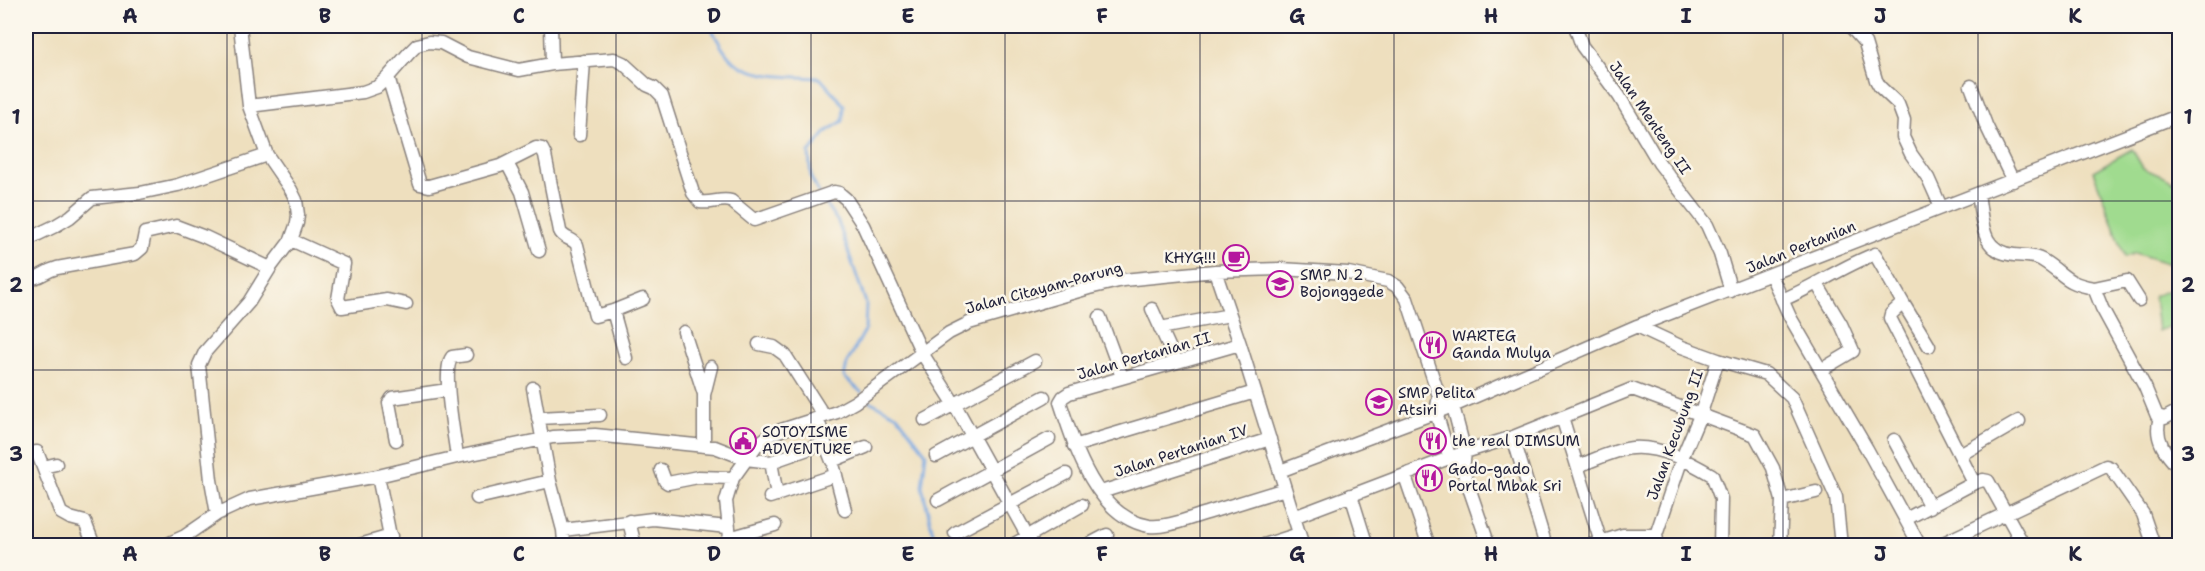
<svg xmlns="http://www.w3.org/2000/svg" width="2205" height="571" font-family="'Shantell Sans',sans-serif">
  <rect width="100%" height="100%" fill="#fbf7ec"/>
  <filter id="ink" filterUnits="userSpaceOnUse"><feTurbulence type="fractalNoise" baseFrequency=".0167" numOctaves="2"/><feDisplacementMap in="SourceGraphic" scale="12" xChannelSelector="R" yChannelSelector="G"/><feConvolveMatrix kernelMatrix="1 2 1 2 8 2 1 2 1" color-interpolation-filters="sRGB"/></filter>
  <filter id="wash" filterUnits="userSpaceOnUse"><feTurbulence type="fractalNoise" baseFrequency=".008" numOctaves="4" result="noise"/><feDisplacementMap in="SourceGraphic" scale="24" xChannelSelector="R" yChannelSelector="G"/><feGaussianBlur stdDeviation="1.35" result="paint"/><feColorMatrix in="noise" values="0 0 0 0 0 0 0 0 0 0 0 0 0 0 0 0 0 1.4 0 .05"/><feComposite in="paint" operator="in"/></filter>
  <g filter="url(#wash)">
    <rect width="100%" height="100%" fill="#eedfbe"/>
    <path fill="#a0db8f" stroke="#617e65" stroke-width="1.5" d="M2132,149L2143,168L2179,184V323L2158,331L2154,296L2177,287L2174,265L2135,253L2125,257L2093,171Z"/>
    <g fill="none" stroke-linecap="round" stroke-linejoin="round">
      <path stroke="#74a4de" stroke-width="3" d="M710,26C716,36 721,49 730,58C751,79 791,76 820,78L844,105L843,121L827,131L809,153L811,178L819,193
        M822,199L838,222L866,303L865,330L847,363L844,377L861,392
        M866,397L871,402L897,415L926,453L922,486L936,546"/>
    </g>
  </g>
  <g filter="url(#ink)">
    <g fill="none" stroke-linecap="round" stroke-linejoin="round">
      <defs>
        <path id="minor" d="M240,26L249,106L267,155L291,190L296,200L298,215L297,223L291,240L270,268L249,302L205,352L199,365L211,480L217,514L250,499L378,476L457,457L553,437L595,435L715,447L746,459L771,462L825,443L820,426
          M551,26L552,64
          M1575,26L1582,46L1619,96L1659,163L1707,225L1720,254L1731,291
          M1850,26L1865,43L1876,80L1880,87L1898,104L1904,120L1903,137L1911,154L1928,178L1941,207
          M388,77L420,184L429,186L500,166L536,148L542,149L545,155L560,231C563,239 573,238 577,245L595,316L613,311L643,299
          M1971,86L1986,125L2013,181
          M249,106L363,92L377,87L388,77L409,53L417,45L429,42L441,43L468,57L519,70L552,64L614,59L623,63L647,85L654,88L662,96L693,193L700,202C711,204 721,198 731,201L754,220L834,192L839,193L846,199L863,225L922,353L955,405L1033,546
          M579,135L584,61
          M507,163L522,192L539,251
          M1978,194C1983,222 1980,252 2014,255C2024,256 2033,255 2042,260C2065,274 2064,283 2094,288L2102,308L2145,387L2157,416L2165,418L2180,410
          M26,240L55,226L70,217L92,198L140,193L178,185L267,155
          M291,240L344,264L338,299L342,307L387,300L406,304
          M1215,271L1240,344L1303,546
          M1771,275L1790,317L1867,449L1920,546
          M26,279C43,278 42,272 57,268L135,254L142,248L145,233L176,226L205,237L270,268
          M1817,284L1841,324L1853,351L1821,370
          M2094,288L2127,281L2139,300
          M1782,300C1814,287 1843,266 1875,254L1903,303L1891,314L1890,318L1974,483
          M1903,303L1929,346
          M1152,309L1176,362
          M613,311L626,358
          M1100,317L1122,377
          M1637,326L1682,347L1718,360
          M1160,328L1230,315
          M684,332L704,394
          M759,344L774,347L785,355L824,416
          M1240,344L1069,393L1063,397L1060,402C1074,445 1096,517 1149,526C1168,528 1189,518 1207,513C1233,505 1259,497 1285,489
          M533,388L550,481L563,530L653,519L727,527
          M1447,402L1453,406L1465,452L1463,470L1489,546
          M1562,417L1602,546
          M538,418L600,415
          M2160,418C2153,438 2166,455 2180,469
          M925,420L1035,361
          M1513,437L1546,546
          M396,440L389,403L392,398L448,390
          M1894,440L1930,507
          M825,443L832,461L866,447
          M704,446V395L711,367
          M1074,446L1255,392
          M26,454L37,452L61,513L70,518L85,522L94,546
          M1960,455L2019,421
          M936,456L1044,397
          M457,457C455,438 441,370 452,357L466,355
          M771,462L777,495
          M1578,466C1594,460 1617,449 1632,448C1661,446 1688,461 1712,475L1721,499L1720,546
          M43,467L56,464
          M834,468L845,510
          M661,470L665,481L668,483L698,477L733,478
          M1280,471L1453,406L1637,326L2180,115
          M378,476L392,546
          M1405,476L1429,546
          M1101,492L1270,439
          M1351,495L1367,546
          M770,497L836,475
          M477,498L550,481
          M938,500L1049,439
          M1782,500L1816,492
          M1294,517L1465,452L1513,437L1632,389L1755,435L1773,468L1782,500L1780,546
          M1906,519L1974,483L1983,480L1988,481L2024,546
          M629,521L635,546
          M955,533L1066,474
          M729,538L775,525
          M163,546L185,536L217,514
          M356,546L391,536
          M558,546L564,542L563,530
          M731,546L726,501L733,478L756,446L772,433L837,412L855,402L949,333L969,323L1089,288L1123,280L1215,271L1281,269L1348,273L1388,281L1398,287L1407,299L1439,396L1436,412L1450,459L1463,470
          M1011,546L1082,505
          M1086,546L1107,535
          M1261,546L1299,534
          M1588,546L1623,535H1656
          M1658,546L1656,535L1682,458L1701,413L1718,360L1766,374L1792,398L1836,497L1841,546
          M1937,546L2106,466L2111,468L2143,514L2154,546"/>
      </defs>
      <use href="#minor" stroke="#88807c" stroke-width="15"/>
      <use href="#minor" stroke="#fff" stroke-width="12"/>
    </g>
  </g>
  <path fill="none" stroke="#22223b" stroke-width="1.5" stroke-opacity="0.55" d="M227,26V546M422,26V546M616,26V546M811,26V546M1005,26V546M1200,26V546M1394,26V546M1589,26V546M1783,26V546M1978,26V546M26,201H2180M26,370H2180"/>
  <defs>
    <symbol id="cafe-ring" viewBox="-11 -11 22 22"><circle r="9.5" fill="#fbf7ec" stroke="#b5179e" stroke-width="1.5"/><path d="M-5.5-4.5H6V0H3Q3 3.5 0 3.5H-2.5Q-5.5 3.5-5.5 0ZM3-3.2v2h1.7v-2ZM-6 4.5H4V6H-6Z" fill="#b5179e"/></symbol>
    <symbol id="school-ring" viewBox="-11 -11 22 22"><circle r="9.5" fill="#fbf7ec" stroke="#b5179e" stroke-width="1.5"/><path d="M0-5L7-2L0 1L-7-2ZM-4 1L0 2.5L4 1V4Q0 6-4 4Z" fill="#b5179e"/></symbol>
    <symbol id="restaurant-ring" viewBox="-11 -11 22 22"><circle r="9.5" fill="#fbf7ec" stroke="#b5179e" stroke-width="1.5"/><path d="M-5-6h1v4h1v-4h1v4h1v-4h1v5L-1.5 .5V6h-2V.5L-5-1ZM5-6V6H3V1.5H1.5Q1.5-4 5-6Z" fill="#b5179e"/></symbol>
    <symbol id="civic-ring" viewBox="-11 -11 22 22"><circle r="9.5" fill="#fbf7ec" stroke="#b5179e" stroke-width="1.5"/><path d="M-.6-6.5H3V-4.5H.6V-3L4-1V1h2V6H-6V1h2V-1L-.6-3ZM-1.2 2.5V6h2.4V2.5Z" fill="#b5179e"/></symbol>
  </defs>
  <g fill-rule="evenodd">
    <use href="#cafe-ring" x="1221" y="243" width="30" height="30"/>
    <use href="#school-ring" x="1265" y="269" width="30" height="30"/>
    <use href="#restaurant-ring" x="1418" y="330" width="30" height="30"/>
    <use href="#school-ring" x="1364" y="387" width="30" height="30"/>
    <use href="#civic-ring" x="728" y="426" width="30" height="30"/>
    <use href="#restaurant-ring" x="1418" y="426" width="30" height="30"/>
    <use href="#restaurant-ring" x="1414" y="463" width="30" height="30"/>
  </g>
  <g text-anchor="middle" stroke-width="5" stroke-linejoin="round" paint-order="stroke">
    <g font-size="15" fill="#22223b" stroke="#fbf7ec">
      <text transform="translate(1650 118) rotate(56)" y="5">Jalan Menteng II</text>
      <text transform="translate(1801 247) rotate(-22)" y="5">Jalan Pertanian</text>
      <text transform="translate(1044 288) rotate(-15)" y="5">Jalan Citayam-Parung</text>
      <text transform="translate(1144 356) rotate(-16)" y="5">Jalan Pertanian II</text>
      <text transform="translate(1675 435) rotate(-70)" y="5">Jalan Kecubung II</text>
      <text transform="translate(1181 451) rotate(-18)" y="5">Jalan Pertanian IV</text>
    </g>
    <g font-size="15" fill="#22223b" stroke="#fbf7ec" text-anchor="start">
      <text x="1216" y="263" text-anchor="end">KHYG!!!</text>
      <text x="1300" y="280">SMP N 2<tspan x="1300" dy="17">Bojonggede</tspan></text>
      <text x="1452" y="341">WARTEG<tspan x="1452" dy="17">Ganda Mulya</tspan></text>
      <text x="1398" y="398">SMP Pelita<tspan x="1398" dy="17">Atsiri</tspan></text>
      <text x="762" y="437">SOTOYISME<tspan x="762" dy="17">ADVENTURE</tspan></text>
      <text x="1452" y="446">the real DIMSUM</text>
      <text x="1448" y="474">Gado-gado<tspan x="1448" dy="17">Portal Mbak Sri</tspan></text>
    </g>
  </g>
  <rect width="2205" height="571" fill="none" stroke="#fbf7ec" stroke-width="66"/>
  <rect x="33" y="33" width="2139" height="505" fill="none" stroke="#22223b" stroke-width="2"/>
  <g font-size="20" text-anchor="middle" font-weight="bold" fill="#22223b">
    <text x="130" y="23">A</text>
    <text x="325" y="23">B</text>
    <text x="519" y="23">C</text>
    <text x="714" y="23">D</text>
    <text x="908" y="23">E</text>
    <text x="1102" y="23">F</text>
    <text x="1297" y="23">G</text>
    <text x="1491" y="23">H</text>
    <text x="1686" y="23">I</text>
    <text x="1880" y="23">J</text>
    <text x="2075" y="23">K</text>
    <text x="16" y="124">1</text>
    <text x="2188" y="124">1</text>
    <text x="16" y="292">2</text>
    <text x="2188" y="292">2</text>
    <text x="16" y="461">3</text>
    <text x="2188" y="461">3</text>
    <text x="130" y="561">A</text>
    <text x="325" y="561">B</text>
    <text x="519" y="561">C</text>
    <text x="714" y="561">D</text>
    <text x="908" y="561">E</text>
    <text x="1102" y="561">F</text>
    <text x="1297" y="561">G</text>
    <text x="1491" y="561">H</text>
    <text x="1686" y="561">I</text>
    <text x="1880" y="561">J</text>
    <text x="2075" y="561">K</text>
  </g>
</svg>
